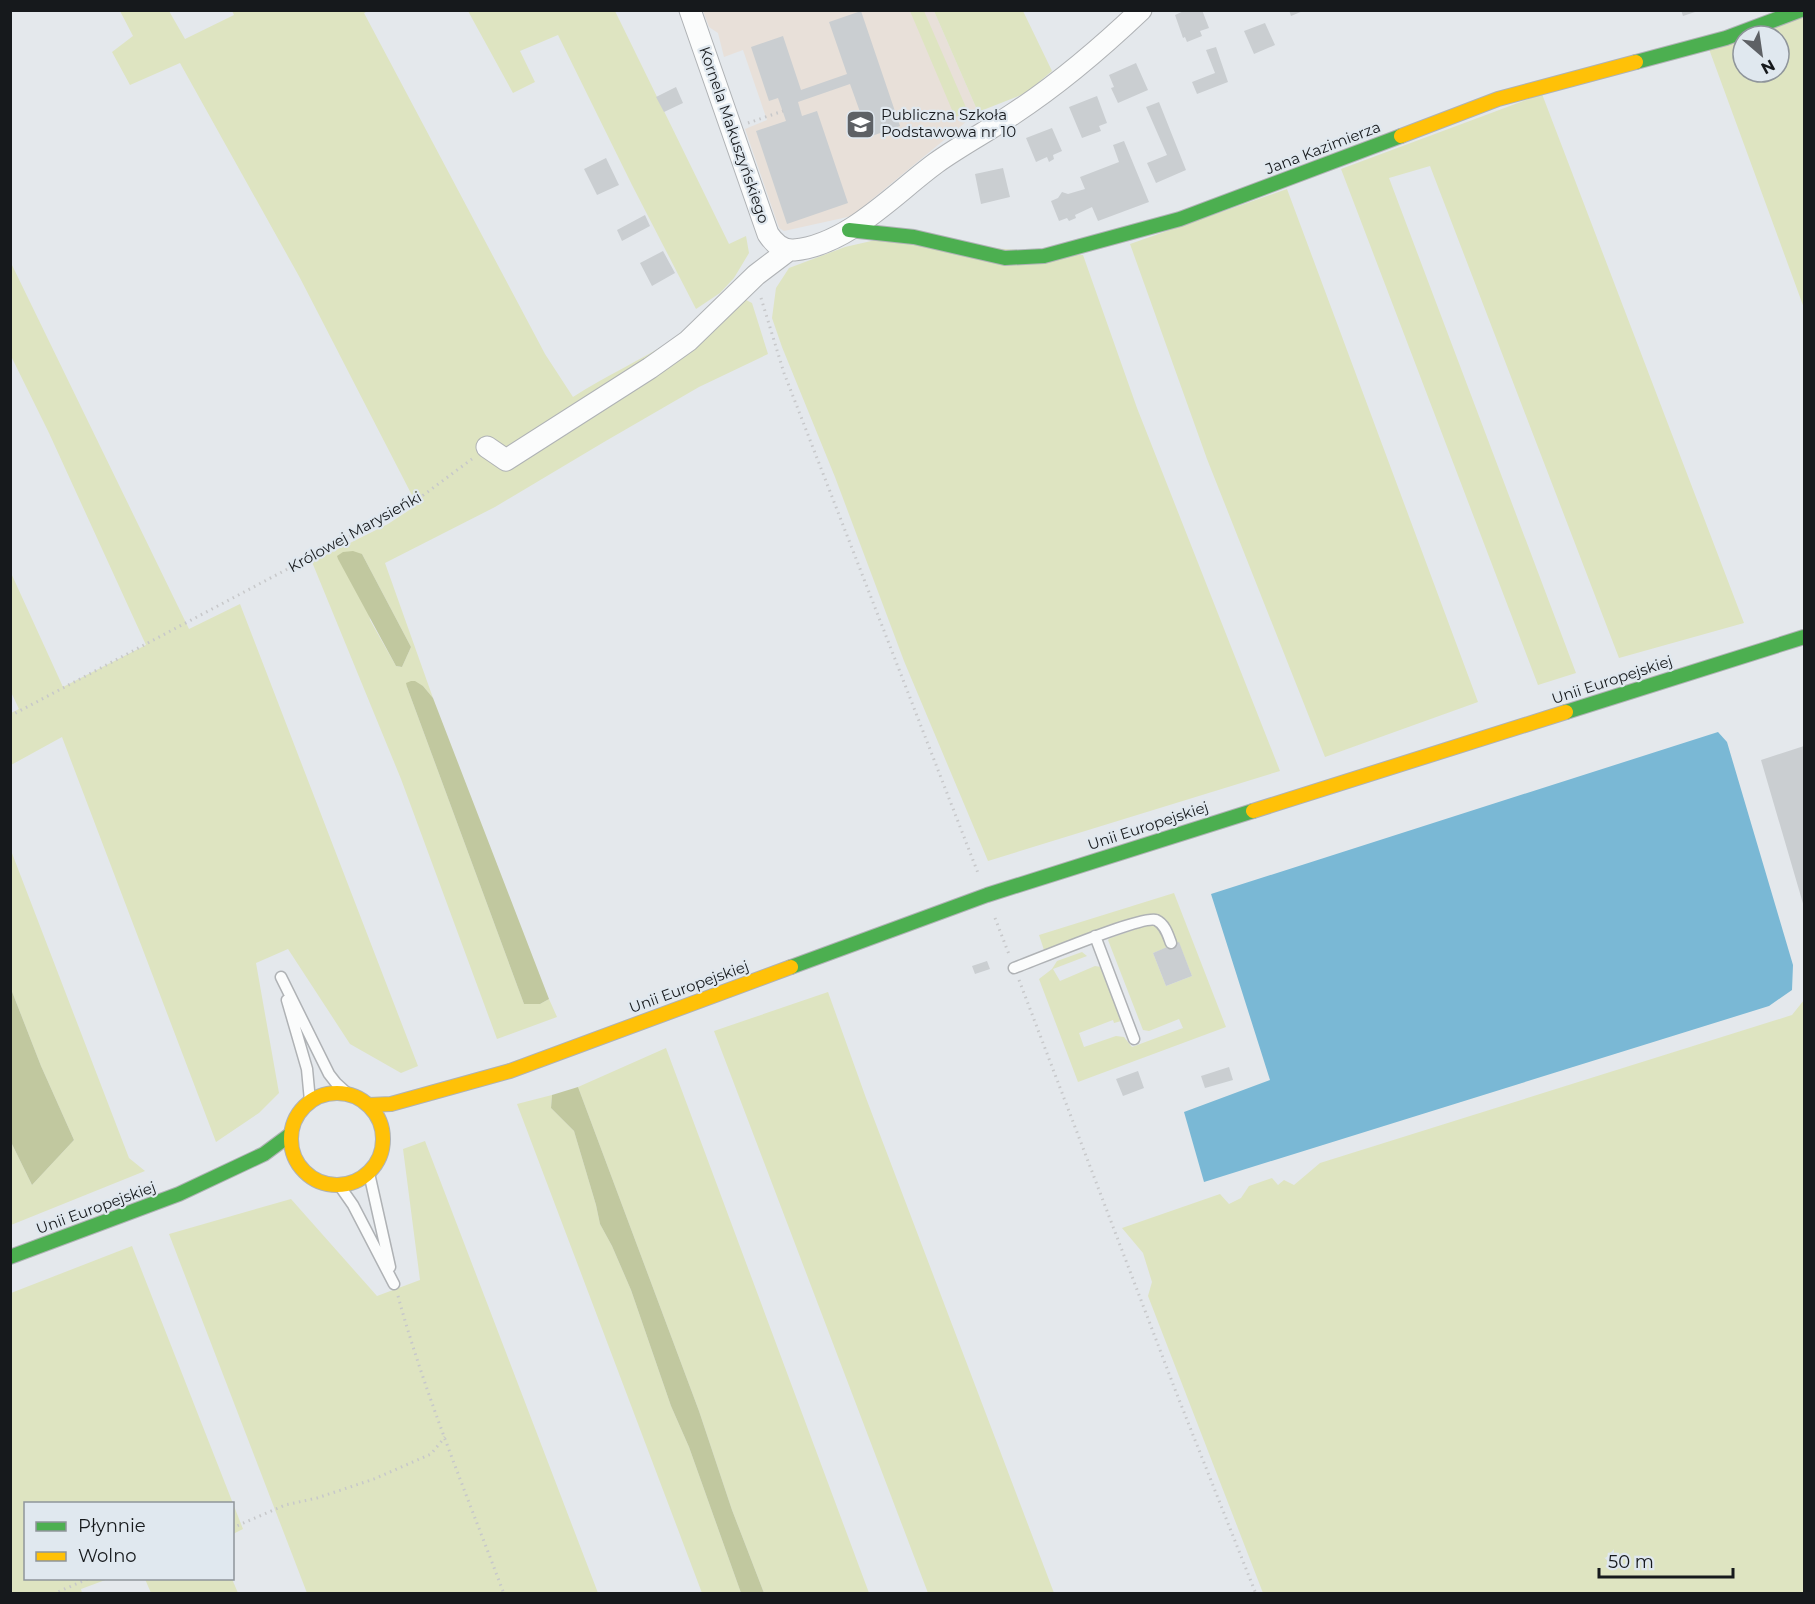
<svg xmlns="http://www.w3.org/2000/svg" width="1815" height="1604" font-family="Montserrat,sans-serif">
  <rect width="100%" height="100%" fill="#e4e8ec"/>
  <path fill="#e8e0d9" d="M703,11H934L978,112L852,216L784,231L779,228L745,129L767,120L743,50L724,57L718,33L709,27Z"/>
  <path fill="#dee4c1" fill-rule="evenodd" d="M120,11H169L185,39L234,15L232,11H368L364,13L545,354L573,397C606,376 640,360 673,340C698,326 719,310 746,300L752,303L768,354L699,387L604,442L495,507L385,563L433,698L423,686L407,683V687L524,1004H540L549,999L557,1017L497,1039L401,779L312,562L388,524L417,505L300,278L180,63L130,85L112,52L133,36ZM362,554L411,647L402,667L396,666L370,620Z
    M468,11H615L729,244L746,236L749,253L734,278L720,293L696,309L632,185L558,35L520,51L535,82L513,93Z
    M910,11H924L968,112L955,117Z
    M934,11H1023L1052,71L1026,93L978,112Z
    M1804,17V308L1709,49L1743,38V72H1779V36H1749Z
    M1542,94L1744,623L1619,658L1430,166L1389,178L1576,673L1538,685L1341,169Z
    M1287,189L1478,702L1325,757L1207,459L1130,244Z
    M880,239L1083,255L1137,408L1280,771L988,861L904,661L835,477L782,347L772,318L776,288L789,268L845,247Z
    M11,263L189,629L240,604L418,1066L401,1073L350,1044L288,949L256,963L279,1093L259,1113L216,1142L62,737L11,765V713L19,709L11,692V573L63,687L146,645L49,433L11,356Z
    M10,848L129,1158L145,1171L11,1225V1142L32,1185L74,1140L41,1066L11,989Z
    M1174,893L1226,1027L1078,1082L1039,979L1052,969L1057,961L1082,952L1087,956L1053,969L1060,981L1095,966L1101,967L1121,1021L1114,1023L1113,1020L1079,1033L1084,1047L1116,1036L1124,1037L1132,1047L1183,1028L1179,1019L1149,1031L1143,1030L1108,940L1110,938L1151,924L1161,931L1168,947L1153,953L1166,986L1192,976L1179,943L1176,944L1169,925L1159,916H1142L1045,953L1039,935Z
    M828,992L866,1098L1054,1593H928L714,1031Z
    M1804,1000V1593H1263L1148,1296L1152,1282L1143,1253L1122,1228L1220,1194L1229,1204L1241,1198L1249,1186L1272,1178L1278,1185L1284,1180L1294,1185L1320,1163L1792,1015Z
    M666,1048L869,1593H764L732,1510L699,1411L578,1087Z
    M552,1095L551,1108L574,1131L596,1205L600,1224L612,1246L631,1290L671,1406L689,1447L741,1593H702L517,1104Z
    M425,1141L598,1593H307L169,1234L291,1199L377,1296L420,1280L403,1149Z
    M132,1246L243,1529L233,1534L232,1504H26V1578L108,1579L81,1589L82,1593H11V1293Z
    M145,1579H232L238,1593H151Z"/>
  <path fill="#c1c89f" d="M353,551L362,554L411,647L402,667L396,666L338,559L337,556L343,552Z
    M411,681H415L423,686L433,698L549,999L540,1004H524L407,687L406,683Z
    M11,989L41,1066L74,1140L32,1185L11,1142Z
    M578,1087L699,1411L732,1510L764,1593H741L689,1447L671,1406L631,1290L612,1246L600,1224L596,1205L574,1131L551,1108L552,1095Z"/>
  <path fill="#7ab8d5" d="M1718,732L1727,742L1793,965L1792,990L1769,1006L1204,1182L1184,1112L1270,1080L1211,894Z"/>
  <path fill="#caced1" d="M1186,10H1202L1209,28L1200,31L1202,36L1187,42L1185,37L1183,38L1175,15Z
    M1289,10H1303V11L1291,16Z
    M1681,10H1698V11L1683,16Z
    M861,11L900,126L869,137L850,84L798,102L802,116L817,111L848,203L787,224L756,131L786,121L778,98L769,101L751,47L783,36L801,90L847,74L829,22Z
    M1265,23L1275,45L1254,54L1244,31Z
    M1216,47L1228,82L1197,94L1192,82L1215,73L1206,50Z
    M1136,63L1148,90L1118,103L1111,88L1114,87L1109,75Z
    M676,87L683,103L664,112L656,97Z
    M1097,96L1107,123L1099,126L1101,131L1082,138L1069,107Z
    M1159,102L1186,170L1156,183L1147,163L1167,155L1146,107Z
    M1052,128L1062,151L1053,155L1054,159L1049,162L1047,157L1036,162L1026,138Z
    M1124,141L1149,202L1098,221L1092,207L1075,215L1076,218L1069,221L1067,218L1059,221L1051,201L1058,198L1062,192L1068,194L1085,189L1080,177L1119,162L1113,145Z
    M606,158L619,185L597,195L584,169Z
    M1003,168L1010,197L981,204L975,174Z
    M645,215L650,226L622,241L617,230Z
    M663,251L675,273L652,286L640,263Z
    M1804,746V907L1761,760Z
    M1179,942L1192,976L1166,986L1153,953Z
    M987,961L990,969L975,974L972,966Z
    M1229,1067L1233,1080L1205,1088L1201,1076Z
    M1138,1071L1144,1088L1123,1096L1116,1079Z"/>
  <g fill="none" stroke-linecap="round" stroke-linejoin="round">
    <defs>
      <path id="lane" d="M1095,936L1134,1039
        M1014,968C1036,960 1142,915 1156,920C1165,924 1168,935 1171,943
        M281,977L329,1074L336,1083L347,1093
        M287,1000L307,1069L310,1101
        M369,1173L390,1267
        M339,1185L353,1205L394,1284"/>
      <path id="street" d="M690,10L768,234C774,243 783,251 794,250C848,245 895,193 936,163C961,145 988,131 1013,114C1059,84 1101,48 1141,10
        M487,447L506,460L650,368L688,341L756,275L789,250"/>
      <path id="fast" d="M1636,62L1726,38L1801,10
        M849,230L914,237L1005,258L1044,256L1180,219L1401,136
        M1566,712L1804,637
        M791,967L987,895L1253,811
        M10,1257L179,1194L264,1154L291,1134"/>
      <path id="slow" d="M1401,136L1498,99L1636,62
        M1253,811L1566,712
        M291 1139a46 46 0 1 1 92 0a46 46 0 1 1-92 0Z
        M369,1105L391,1104L510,1071L791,967"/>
    </defs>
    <use href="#lane" stroke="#afb2b5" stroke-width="13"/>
    <use href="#street" stroke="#afb2b5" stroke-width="23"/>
    <use href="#fast" stroke="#afb2b5" stroke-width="16"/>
    <use href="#slow" stroke="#afb2b5" stroke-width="16"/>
    <path stroke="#c7c8ca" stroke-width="3" stroke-dasharray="1.5 4.5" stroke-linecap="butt" d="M748,123L783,111
      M761,298L784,373L978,873
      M10,716L414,502L472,459
      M995,918L1010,957
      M1019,980L1176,1392L1256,1594
      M398,1296C426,1398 467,1495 504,1594
      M232,1528L285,1505L317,1498L374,1479L431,1454L445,1437
      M53,1594L90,1578"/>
    <use href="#lane" stroke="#fbfcfc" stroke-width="10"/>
    <use href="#street" stroke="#fbfcfc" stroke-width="21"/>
    <use href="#fast" stroke="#4caf50" stroke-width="14"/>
    <use href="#slow" stroke="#ffc107" stroke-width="14"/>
  </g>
  <defs>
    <symbol id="school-square" viewBox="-11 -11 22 22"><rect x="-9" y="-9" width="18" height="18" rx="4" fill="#5e6165" stroke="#e0e8ef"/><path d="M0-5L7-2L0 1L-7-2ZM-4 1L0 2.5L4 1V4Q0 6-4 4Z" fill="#fff"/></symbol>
  </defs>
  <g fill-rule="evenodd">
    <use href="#school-square" x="844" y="108" width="33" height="33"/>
  </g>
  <g text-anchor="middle" stroke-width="4.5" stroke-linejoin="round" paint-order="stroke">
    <g font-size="15" fill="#16191c" stroke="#e0e8ef" text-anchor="start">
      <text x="881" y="120">Publiczna Szkoła<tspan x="881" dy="17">Podstawowa nr 10</tspan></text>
    </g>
    <g font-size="15" fill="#16191c" stroke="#e0e8ef">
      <text transform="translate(734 135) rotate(71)" y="5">Kornela Makuszyńskiego</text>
      <text transform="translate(1323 148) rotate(-21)" y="5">Jana Kazimierza</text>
      <text transform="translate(355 532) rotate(-29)" y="5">Królowej Marysieńki</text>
      <text transform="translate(1612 680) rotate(-18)" y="5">Unii Europejskiej</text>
      <text transform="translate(1148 826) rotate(-18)" y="5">Unii Europejskiej</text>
      <text transform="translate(689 987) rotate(-20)" y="5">Unii Europejskiej</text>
      <text transform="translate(96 1208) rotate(-20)" y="5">Unii Europejskiej</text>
    </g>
  </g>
  <rect width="1815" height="1604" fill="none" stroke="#16191c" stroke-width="24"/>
  <rect x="24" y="1502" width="210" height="78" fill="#e0e8ef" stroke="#8f959b" stroke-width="1.5"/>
  <rect x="36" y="1522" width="30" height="9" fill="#4caf50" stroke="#8f959b" stroke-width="1.5"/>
  <text x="78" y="1532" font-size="18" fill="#16191c">Płynnie</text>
  <rect x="36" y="1552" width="30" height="9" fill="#ffc107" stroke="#8f959b" stroke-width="1.5"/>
  <text x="78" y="1562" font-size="18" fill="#16191c">Wolno</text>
  <g transform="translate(1761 54) rotate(151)"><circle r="28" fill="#e0e8ef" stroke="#8f959b" stroke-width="1.5"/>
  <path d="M0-4.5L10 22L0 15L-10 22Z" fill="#5e6165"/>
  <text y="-9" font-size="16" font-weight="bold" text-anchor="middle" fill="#16191c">N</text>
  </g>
  <path d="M1599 1568v9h134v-9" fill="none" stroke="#16191c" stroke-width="3"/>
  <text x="1608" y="1568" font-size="18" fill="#16191c" stroke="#e0e8ef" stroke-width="4.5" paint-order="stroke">50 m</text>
</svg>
